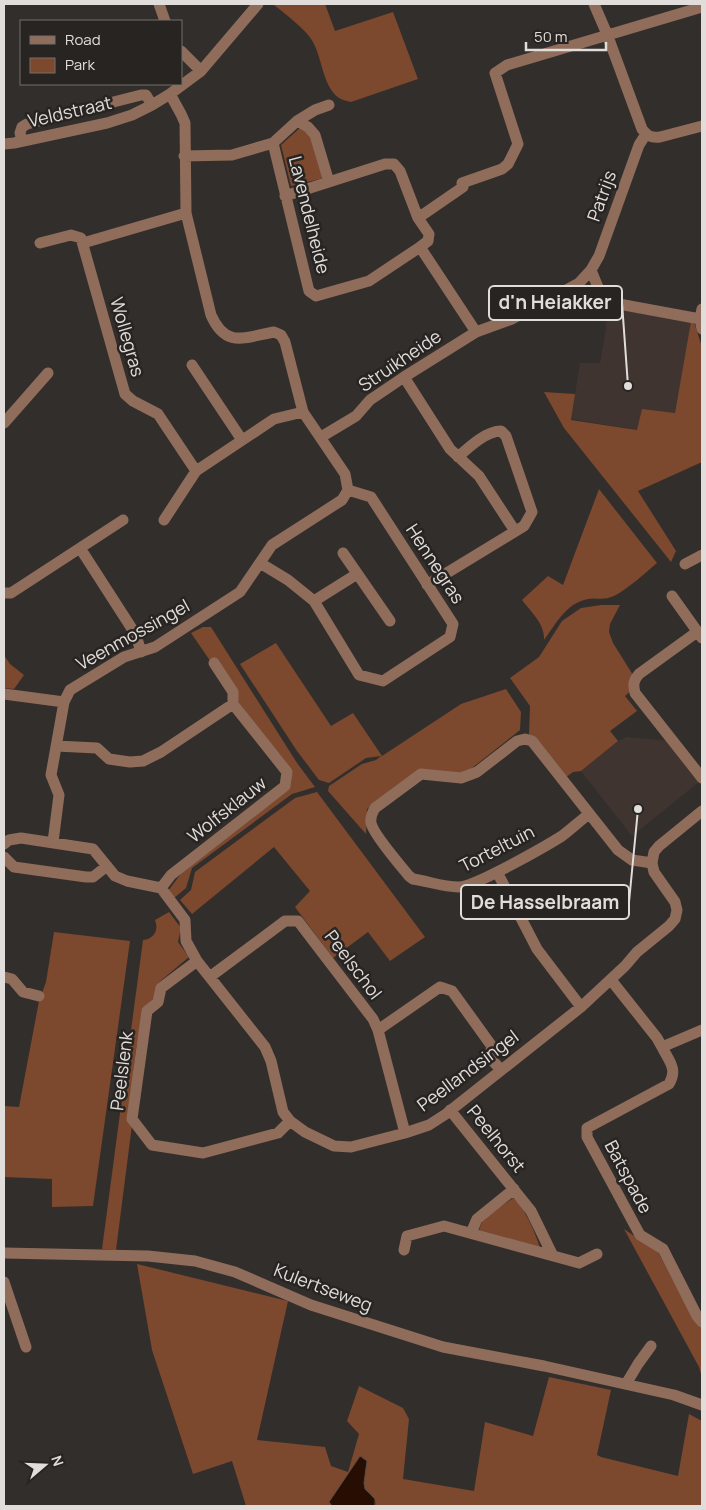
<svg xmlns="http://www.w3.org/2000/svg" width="706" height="1510" font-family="Manrope,sans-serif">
  <rect width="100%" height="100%" fill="#322e2c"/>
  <path fill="#3f342f" d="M607,308L691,321L675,413L638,430L571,419L580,363H600L606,329Z
    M627,737L669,741L699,782L632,836L581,771L618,741Z"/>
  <path fill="#7c482e" d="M273,4H325L335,31L393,12L418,79L351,102C347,101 342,100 339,98C323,87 322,58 313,42C306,29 285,14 273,4Z
    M301,127L312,137L324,178L291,186L281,145Z
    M691,321L695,325L702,347V462L638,491L676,551L671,562L564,428L544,392L575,394L571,420L637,430L642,409L675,413Z
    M599,489L657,563C645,573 628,589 614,596C602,601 598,597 588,599C566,603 556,624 544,640C545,624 531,612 522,600L548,576L563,585Z
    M601,605H620L610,624L609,632L613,643L633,675L632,690L625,696L637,711L610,731L618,741L581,771L573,772L565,778L529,735L530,706L510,678L539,657L562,621L581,608Z
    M203,627H211L297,763L315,787L292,794L192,868L186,888L174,898L168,891L183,871L289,788L291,770L237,700L191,633Z
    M276,643L331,726L353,713L382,756L461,704L506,689L521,712L520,730L467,772L459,775L422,770L367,809L366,834L328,791L329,786L362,764L376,760L381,756L366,758L329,783L319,780L297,751L240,664Z
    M4,655L10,664L24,675L14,689L4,688Z
    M317,792L425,937L390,961L368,932L333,958L295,907L310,891L274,847L192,914L180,900L191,890L195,872L295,798Z
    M169,912L181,928L178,942L189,957L158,983L157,995L144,1007L136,1049L128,1119L132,1125L116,1250L102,1249L143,940C154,939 159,930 155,920Z
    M54,932L130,941L93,1206L52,1207V1179L4,1177V1106L19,1107L39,1001L46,982Z
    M513,1198C525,1207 535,1233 540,1247L479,1230L483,1219Z
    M624,1229L658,1252L684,1301L702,1323V1378L699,1367Z
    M137,1264L288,1301L257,1440L325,1447L331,1466L348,1472L359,1434L347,1421L359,1386L403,1408L409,1419L403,1479L474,1491L485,1422L533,1436L549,1377L611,1390L597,1455L601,1457L678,1476L689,1414L702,1421V1506H375L376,1503L371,1494L365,1489L364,1483L367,1461L361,1456L329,1502L332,1506H246L232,1461L193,1474L152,1350Z"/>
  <path fill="#260e02" stroke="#5e4c43" d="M360,1456L367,1461L364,1483L365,1489L375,1499V1506H332L329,1502Z"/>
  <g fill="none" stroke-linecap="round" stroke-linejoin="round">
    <path stroke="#906c5a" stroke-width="11" d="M159,4L165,21
      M594,4L607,34L642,129C647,136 651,138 660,137L702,126
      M181,51L201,71
      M297,121L308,127L315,135L329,182
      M22,141L20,133L22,127L27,124L141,95H146L152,105
      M273,143L309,291L316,296L369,281L420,247
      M4,144L14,143L107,123L132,115L152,105L170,94L201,71L258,4
      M184,156L232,155L273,143L297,121L315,110L329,105
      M462,183L502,169L508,164L518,144L495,73L507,65L702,7
      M285,196L385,164H394L400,171L418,218L429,234L428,241L420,247L476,332L404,377L370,400L356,416L321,437
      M418,218L463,187
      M40,243L71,235L81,238L125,394L133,401L158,414L196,471
      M83,243L186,213
      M591,270L602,297L608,302L700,319
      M702,309L700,319L702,329
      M476,332L512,319L579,283L591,270L599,256L639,145L646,134
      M192,365L242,440
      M404,377L450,449L479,476L515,531
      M4,423L48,373
      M164,520L196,471L274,419L303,412
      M80,548L136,635L141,652
      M343,553L390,621
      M260,563L288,580L314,601L359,675L383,681L450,637L453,624L371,497L348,490
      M685,564L702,555
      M427,585L524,526L532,512L506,436L501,431C486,431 469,447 458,457
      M4,593H11L123,520
      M672,596L702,638
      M314,601L357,574
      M697,632L639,674C633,681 633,685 635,693L702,778
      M4,694L64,702
      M56,746L97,748L109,759L130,762L143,761L161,752L233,704
      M589,814C580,821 571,829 562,836C546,846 473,888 458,887C444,887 427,881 413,879L409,876C400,865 373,834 371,823C370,817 372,813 375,808L421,774L461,778L477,772L517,741L525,739L532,741L618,850L632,860L652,863
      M53,842L59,795L51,775L64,702L70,690L124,657L155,647L240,592L272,545L342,500L348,490L345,474L303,412L285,342L281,335L274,332C245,337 226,349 211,315L186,213L185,123L181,114L170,94
      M4,844L9,840L21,838L93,849L115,876L127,881L161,888L185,920L186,941L197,961L265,1047L271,1061L283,1112L290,1121L305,1132L334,1146L351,1147L405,1133L429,1125L446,1114L581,1007L625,966L637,952L669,926L675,919L677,910L675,902L654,872L652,863L654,852L659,846L702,811
      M4,857L14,867L86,877H93L107,866
      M497,872L537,949L581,1007
      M161,888L171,875L285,786L287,772L233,704V692L214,663
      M197,961L161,988L158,1002L147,1011L132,1119L152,1145L203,1153L278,1133L290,1121
      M211,976L285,921H298L373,1019L378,1030L405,1133
      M4,977L12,979L23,992L39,996
      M611,980L657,1038L662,1047L702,1030
      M378,1030L440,987L452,991L455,995L491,1045L492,1060L501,1070
      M662,1047C669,1061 678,1069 669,1084L587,1128V1137L640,1235L663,1249L697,1316L702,1322
      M450,1110L531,1211L552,1254
      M471,1233L477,1219L514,1189
      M404,1250L407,1236L444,1226L579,1263L597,1254
      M4,1253L148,1256L195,1261L235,1272L311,1305L443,1347L544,1366L674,1395L702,1405
      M4,1282L26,1347
      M626,1384L638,1364L651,1346"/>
  </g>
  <g text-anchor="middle" stroke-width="5" stroke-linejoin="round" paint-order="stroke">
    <g font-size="18" fill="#e0dddb" stroke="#282422">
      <text transform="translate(70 112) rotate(-13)" y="6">Veldstraat</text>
      <text transform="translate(602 196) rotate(-70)" y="6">Patrijs</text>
      <text transform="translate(309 215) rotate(76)" y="6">Lavendelheide</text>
      <text transform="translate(127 337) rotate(74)" y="6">Wollegras</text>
      <text transform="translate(400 361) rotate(-34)" y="6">Struikheide</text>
      <text transform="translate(435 564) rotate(57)" y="6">Hennegras</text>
      <text transform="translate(133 635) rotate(-29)" y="6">Veenmossingel</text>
      <text transform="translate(227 810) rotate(-38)" y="6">Wolfsklauw</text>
      <text transform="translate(497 849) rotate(-27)" y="6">Torteltuin</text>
      <text transform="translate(353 965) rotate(53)" y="6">Peelschol</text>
      <text transform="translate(122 1071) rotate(-83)" y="6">Peelslenk</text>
      <text transform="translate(468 1071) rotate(-37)" y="6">Peellandsingel</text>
      <text transform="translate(496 1139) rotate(51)" y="6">Peelhorst</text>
      <text transform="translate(628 1177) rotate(62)" y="6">Batspade</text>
      <text transform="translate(323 1288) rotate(21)" y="6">Kulertseweg</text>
    </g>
  </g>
  <path fill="none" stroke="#e0dddb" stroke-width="2" d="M628 386L622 303M638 809L629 902"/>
  <g fill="#e0dddb" stroke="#282422" stroke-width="2">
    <circle cx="628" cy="386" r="5"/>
    <circle cx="638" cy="809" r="5"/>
  </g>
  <g fill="#282422" stroke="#e0dddb" stroke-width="2">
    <rect x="489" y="286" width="133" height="34" rx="5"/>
    <rect x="461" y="885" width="168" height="34" rx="5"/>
  </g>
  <g font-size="19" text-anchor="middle" font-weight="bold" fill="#e0dddb">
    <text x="555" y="309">d'n Heiakker</text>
    <text x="545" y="909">De Hasselbraam</text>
  </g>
  <rect width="706" height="1510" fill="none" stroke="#e0dddb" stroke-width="10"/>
  <rect x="20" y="20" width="162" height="65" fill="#282422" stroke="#726e6c"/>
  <rect x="30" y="36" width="25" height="8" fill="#906c5a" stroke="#726e6c"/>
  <text x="65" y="45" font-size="15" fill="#e0dddb">Road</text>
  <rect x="30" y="58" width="25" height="15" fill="#7c482e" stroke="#726e6c"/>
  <text x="65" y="70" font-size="15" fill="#e0dddb">Park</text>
  <g transform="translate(45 1465) rotate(71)" stroke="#282422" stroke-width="4" paint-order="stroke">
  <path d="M0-4L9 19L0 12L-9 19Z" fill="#e0dddb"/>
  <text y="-8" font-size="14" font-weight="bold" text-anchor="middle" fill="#e0dddb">N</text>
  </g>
  <path d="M526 42v8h80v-8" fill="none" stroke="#e0dddb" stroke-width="2.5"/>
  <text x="534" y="42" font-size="15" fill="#e0dddb" stroke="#282422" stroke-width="4" paint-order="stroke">50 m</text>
</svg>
